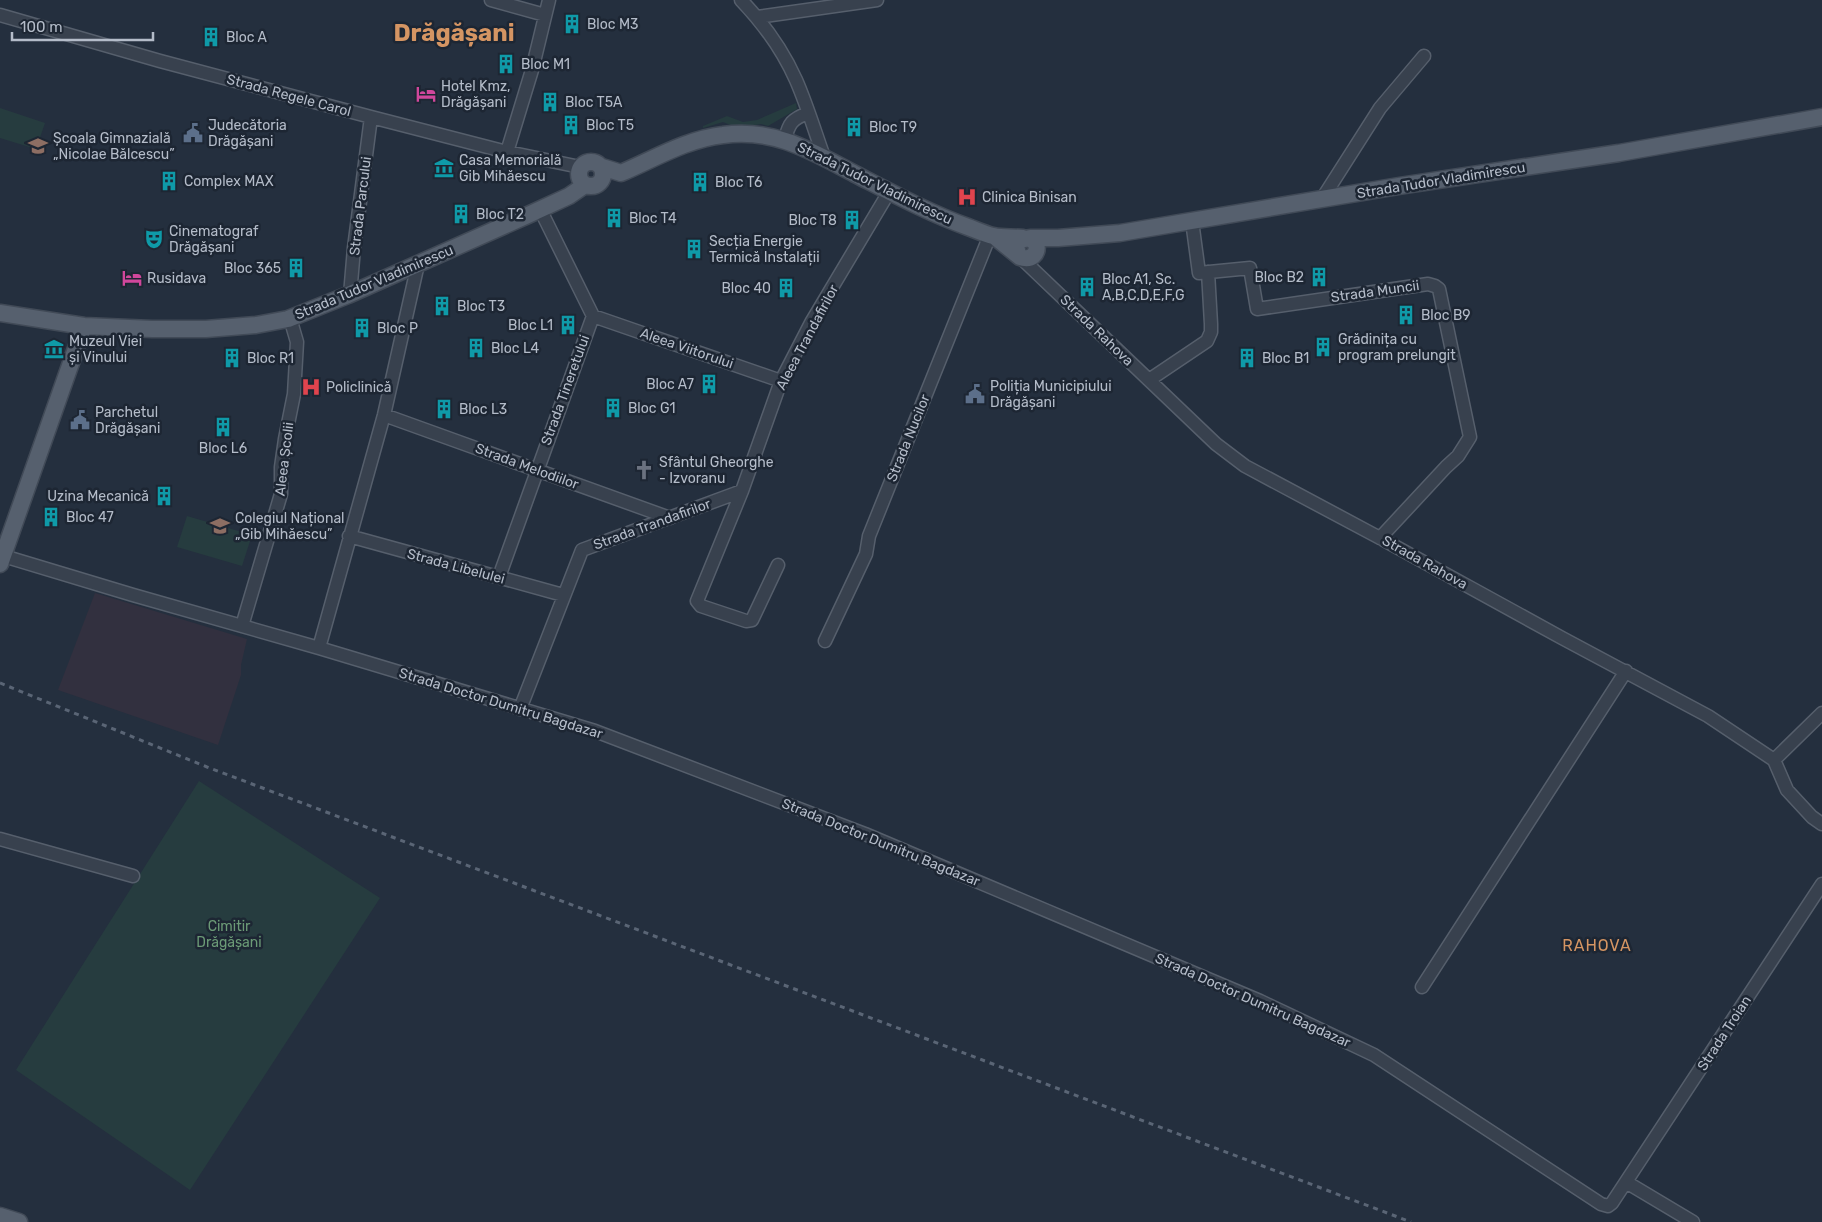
<svg xmlns="http://www.w3.org/2000/svg" width="1822" height="1222" font-family="Rubik,sans-serif">
  <rect width="100%" height="100%" fill="#242f3e"/>
  <path fill="#32303f" d="M95,593L247,639L241,665V675L218,745L58,690Z"/>
  <path fill="#263c3f" d="M796,103L797,109L768,126L761,124L738,128L723,122L703,128V126L727,116L743,122L757,120Z
    M0,108L45,123L36,149L0,138Z
    M187,516L252,535L242,566L177,547Z
    M199,781L380,898L190,1190L16,1070Z"/>
  <g fill="none" stroke-linecap="round" stroke-linejoin="round">
    <defs>
      <path id="minor" d="M491,0L545,15
        M741,0C763,23 783,51 796,80C807,105 815,132 824,157
        M0,15L160,61L371,117L503,151L580,167
        M758,17L877,0
        M785,139C789,123 792,119 808,113
        M507,152L532,70L549,0
        M1322,199L1380,108L1424,56
        M1192,221L1199,273L1250,268L1257,309L1428,284L1435,286L1439,289L1470,437L1458,456L1446,467L1380,538
        M1020,257L1216,444L1245,466L1380,538L1562,638L1708,716L1774,760L1787,790L1812,817L1822,824
        M350,295L354,248L371,117
        M593,316L781,381
        M1149,380L1207,341L1211,332V324L1208,272
        M384,415L670,518
        M349,536L563,595
        M0,555L133,595L319,648L595,731L865,834L1260,1001L1374,1055L1601,1204L1608,1206L1612,1203L1822,884
        M778,565L752,620L746,621L701,606L697,601L742,491L781,381L812,321L889,192
        M499,577L593,316L540,209
        M242,626L281,494V467L285,439L294,394L297,342L290,318
        M825,641L866,554L869,536L990,235
        M319,648L384,415L418,264
        M520,709L582,550L742,491
        M1774,760L1822,713
        M0,839L133,876
        M1422,987L1626,671
        M1626,1182L1693,1222"/>
      <path id="major" d="M579 174a12 12 0 1 1 24 0a12 12 0 1 1-24 0Z
        M602,167L621,173C654,159 687,139 723,135C775,128 811,151 855,174C892,193 929,213 968,227C976,230 985,234 993,236C1002,238 1013,237 1023,238
        M994,236L1020,257C1031,261 1039,254 1036,243L1030,238L1020,240L1016,246L1018,254
        M1030,238H1058L1120,233L1399,186L1619,153L1822,117
        M0,313L84,326L152,329H206L256,325L288,319L348,295L528,215L569,196L585,185
        M0,564L84,326
        M0,1216L19,1222"/>
    </defs>
    <use href="#minor" stroke="#565f6c" stroke-width="15"/>
    <use href="#major" stroke="#414a57" stroke-width="19"/>
    <use href="#minor" stroke="#38414e" stroke-width="12"/>
    <use href="#major" stroke="#56606e" stroke-width="16"/>
    <path stroke="#5a6575" stroke-width="3" stroke-dasharray="5 5" stroke-linecap="butt" d="M0,683L207,767L1411,1222"/>
  </g>
  <defs>
    <symbol id="building-bare" viewBox="-9 -9 18 18"><path d="M-4-6H4V6H1V3H-1V6H-4ZM-2.5-4.3h1.7v1.8h-1.7ZM.8-4.3h1.7v1.8H.8ZM-2.5-1h1.7V.8h-1.7ZM.8-1h1.7V.8H.8Z" fill="#0f9aa8" stroke="#1d2633" stroke-width="2.5" paint-order="stroke"/></symbol>
    <symbol id="hotel-bare" viewBox="-9 -9 18 18"><path d="M-6-4.5h1.5V1H6V5H4.5V3h-9V5H-6ZM-4 0a1.8 1.8 0 1 1 3.6 0ZM.5 0V-2.5h3Q6-2.5 6 0Z" fill="#d1479c" stroke="#1d2633" stroke-width="2.5" paint-order="stroke"/></symbol>
    <symbol id="civic-bare" viewBox="-9 -9 18 18"><path d="M-.6-6.5H3V-4.5H.6V-3L4-1V1h2V6H-6V1h2V-1L-.6-3ZM-1.2 2.5V6h2.4V2.5Z" fill="#5c6f8a" stroke="#1d2633" stroke-width="2.5" paint-order="stroke"/></symbol>
    <symbol id="school-bare" viewBox="-9 -9 18 18"><path d="M0-5L7-2L0 1L-7-2ZM-4 1L0 2.5L4 1V4Q0 6-4 4Z" fill="#8d6e63" stroke="#1d2633" stroke-width="2.5" paint-order="stroke"/></symbol>
    <symbol id="museum-bare" viewBox="-9 -9 18 18"><path d="M0-6L6-3V-2H-6V-3ZM-5-1h2V3h-2ZM-1-1h2V3h-2ZM3-1h2V3H3ZM-6 4H6V6H-6Z" fill="#0f9aa8" stroke="#1d2633" stroke-width="2.5" paint-order="stroke"/></symbol>
    <symbol id="hospital-bare" viewBox="-9 -9 18 18"><path d="M-5-5h3v3.5h4V-5h3V5h-3V1.5h-4V5h-3Z" fill="#e0444e" stroke="#1d2633" stroke-width="2.5" paint-order="stroke"/></symbol>
    <symbol id="theatre-bare" viewBox="-9 -9 18 18"><path d="M-5-5.5Q0-4 5-5.5V0Q5 5 0 6Q-5 5-5 0ZM-3.3-2.5H-1v1.5H-3.3ZM1-2.5H3.3v1.5H1ZM-2.8 1Q0 5.5 2.8 1Z" fill="#0f9aa8" stroke="#1d2633" stroke-width="2.5" paint-order="stroke"/></symbol>
    <symbol id="church-bare" viewBox="-9 -9 18 18"><path d="M-1.2-6h2.4v3.5h3.3v2.4h-3.3V6h-2.4V-.1h-3.3v-2.4h3.3Z" fill="#6b7280" stroke="#1d2633" stroke-width="2.5" paint-order="stroke"/></symbol>
  </defs>
  <g fill-rule="evenodd">
    <use href="#building-bare" x="558" y="10" width="28" height="28"/>
    <use href="#building-bare" x="197" y="23" width="28" height="28"/>
    <use href="#building-bare" x="492" y="50" width="28" height="28"/>
    <use href="#hotel-bare" x="412" y="80" width="28" height="28"/>
    <use href="#building-bare" x="536" y="88" width="28" height="28"/>
    <use href="#building-bare" x="557" y="111" width="28" height="28"/>
    <use href="#building-bare" x="840" y="113" width="28" height="28"/>
    <use href="#civic-bare" x="179" y="119" width="28" height="28"/>
    <use href="#school-bare" x="24" y="132" width="28" height="28"/>
    <use href="#museum-bare" x="430" y="154" width="28" height="28"/>
    <use href="#building-bare" x="155" y="167" width="28" height="28"/>
    <use href="#building-bare" x="686" y="168" width="28" height="28"/>
    <use href="#hospital-bare" x="953" y="183" width="28" height="28"/>
    <use href="#building-bare" x="447" y="200" width="28" height="28"/>
    <use href="#building-bare" x="600" y="204" width="28" height="28"/>
    <use href="#building-bare" x="838" y="206" width="28" height="28"/>
    <use href="#theatre-bare" x="140" y="225" width="28" height="28"/>
    <use href="#building-bare" x="680" y="235" width="28" height="28"/>
    <use href="#building-bare" x="282" y="254" width="28" height="28"/>
    <use href="#building-bare" x="1305" y="263" width="28" height="28"/>
    <use href="#hotel-bare" x="118" y="264" width="28" height="28"/>
    <use href="#building-bare" x="1073" y="273" width="28" height="28"/>
    <use href="#building-bare" x="772" y="274" width="28" height="28"/>
    <use href="#building-bare" x="428" y="292" width="28" height="28"/>
    <use href="#building-bare" x="1392" y="301" width="28" height="28"/>
    <use href="#building-bare" x="554" y="311" width="28" height="28"/>
    <use href="#building-bare" x="348" y="314" width="28" height="28"/>
    <use href="#building-bare" x="1309" y="333" width="28" height="28"/>
    <use href="#building-bare" x="462" y="334" width="28" height="28"/>
    <use href="#museum-bare" x="40" y="335" width="28" height="28"/>
    <use href="#building-bare" x="218" y="344" width="28" height="28"/>
    <use href="#building-bare" x="1233" y="344" width="28" height="28"/>
    <use href="#building-bare" x="695" y="370" width="28" height="28"/>
    <use href="#hospital-bare" x="297" y="373" width="28" height="28"/>
    <use href="#civic-bare" x="961" y="380" width="28" height="28"/>
    <use href="#building-bare" x="599" y="394" width="28" height="28"/>
    <use href="#building-bare" x="430" y="395" width="28" height="28"/>
    <use href="#civic-bare" x="66" y="406" width="28" height="28"/>
    <use href="#building-bare" x="209" y="413" width="28" height="28"/>
    <use href="#church-bare" x="630" y="456" width="28" height="28"/>
    <use href="#building-bare" x="150" y="482" width="28" height="28"/>
    <use href="#building-bare" x="37" y="503" width="28" height="28"/>
    <use href="#school-bare" x="206" y="512" width="28" height="28"/>
  </g>
  <g text-anchor="middle" stroke-width="5" stroke-linejoin="round" paint-order="stroke">
    <g font-size="14" fill="#b4bcc9" stroke="#1d2633" text-anchor="start">
      <text x="587" y="29">Bloc M3</text>
      <text x="226" y="42">Bloc A</text>
      <text x="521" y="69">Bloc M1</text>
      <text x="441" y="91">Hotel Kmz,<tspan x="441" dy="16">Drăgășani</tspan></text>
      <text x="565" y="107">Bloc T5A</text>
      <text x="208" y="130">Judecătoria<tspan x="208" dy="16">Drăgășani</tspan></text>
      <text x="586" y="130">Bloc T5</text>
      <text x="869" y="132">Bloc T9</text>
      <text x="53" y="143">Școala Gimnazială<tspan x="53" dy="16">„Nicolae Bălcescu”</tspan></text>
      <text x="459" y="165">Casa Memorială<tspan x="459" dy="16">Gib Mihăescu</tspan></text>
      <text x="184" y="186">Complex MAX</text>
      <text x="715" y="187">Bloc T6</text>
      <text x="982" y="202">Clinica Binisan</text>
      <text x="476" y="219">Bloc T2</text>
      <text x="629" y="223">Bloc T4</text>
      <text x="837" y="225" text-anchor="end">Bloc T8</text>
      <text x="169" y="236">Cinematograf<tspan x="169" dy="16">Drăgășani</tspan></text>
      <text x="709" y="246">Secția Energie<tspan x="709" dy="16">Termică Instalații</tspan></text>
      <text x="281" y="273" text-anchor="end">Bloc 365</text>
      <text x="1304" y="282" text-anchor="end">Bloc B2</text>
      <text x="147" y="283">Rusidava</text>
      <text x="1102" y="284">Bloc A1, Sc.<tspan x="1102" dy="16">A,B,C,D,E,F,G</tspan></text>
      <text x="771" y="293" text-anchor="end">Bloc 40</text>
      <text x="457" y="311">Bloc T3</text>
      <text x="1421" y="320">Bloc B9</text>
      <text x="553" y="330" text-anchor="end">Bloc L1</text>
      <text x="377" y="333">Bloc P</text>
      <text x="1338" y="344">Grădinița cu<tspan x="1338" dy="16">program prelungit</tspan></text>
      <text x="69" y="346">Muzeul Viei<tspan x="69" dy="16">și Vinului</tspan></text>
      <text x="491" y="353">Bloc L4</text>
      <text x="247" y="363">Bloc R1</text>
      <text x="1262" y="363">Bloc B1</text>
      <text x="694" y="389" text-anchor="end">Bloc A7</text>
      <text x="990" y="391">Poliția Municipiului<tspan x="990" dy="16">Drăgășani</tspan></text>
      <text x="326" y="392">Policlinică</text>
      <text x="628" y="413">Bloc G1</text>
      <text x="459" y="414">Bloc L3</text>
      <text x="95" y="417">Parchetul<tspan x="95" dy="16">Drăgășani</tspan></text>
      <text x="223" y="453" text-anchor="middle">Bloc L6</text>
      <text x="659" y="467">Sfântul Gheorghe<tspan x="659" dy="16">- Izvoranu</tspan></text>
      <text x="149" y="501" text-anchor="end">Uzina Mecanică</text>
      <text x="66" y="522">Bloc 47</text>
      <text x="235" y="523">Colegiul Național<tspan x="235" dy="16">„Gib Mihăescu”</tspan></text>
    </g>
    <g font-size="14" fill="#b4bcc9" stroke="#1d2633">
      <text transform="translate(289 95) rotate(15)" y="5">Strada Regele Carol</text>
      <text transform="translate(1441 180) rotate(-9)" y="5">Strada Tudor Vladimirescu</text>
      <text transform="translate(875 183) rotate(26)" y="5">Strada Tudor Vladimirescu</text>
      <text transform="translate(360 206) rotate(-83)" y="5">Strada Parcului</text>
      <text transform="translate(374 282) rotate(-23)" y="5">Strada Tudor Vladimirescu</text>
      <text transform="translate(1375 291) rotate(-8)" y="5">Strada Muncii</text>
      <text transform="translate(1097 330) rotate(44)" y="5">Strada Rahova</text>
      <text transform="translate(807 337) rotate(-62)" y="5">Aleea Trandafirilor</text>
      <text transform="translate(687 348) rotate(19)" y="5">Aleea Viitorului</text>
      <text transform="translate(565 390) rotate(-70)" y="5">Strada Tineretului</text>
      <text transform="translate(908 438) rotate(-68)" y="5">Strada Nucilor</text>
      <text transform="translate(284 459) rotate(-83)" y="5">Aleea Școlii</text>
      <text transform="translate(527 466) rotate(20)" y="5">Strada Melodiilor</text>
      <text transform="translate(652 524) rotate(-20)" y="5">Strada Trandafirilor</text>
      <text transform="translate(1425 562) rotate(29)" y="5">Strada Rahova</text>
      <text transform="translate(456 566) rotate(15)" y="5">Strada Libelulei</text>
      <text transform="translate(501 703) rotate(17)" y="5">Strada Doctor Dumitru Bagdazar</text>
      <text transform="translate(881 842) rotate(22)" y="5">Strada Doctor Dumitru Bagdazar</text>
      <text transform="translate(1253 1000) rotate(24)" y="5">Strada Doctor Dumitru Bagdazar</text>
      <text transform="translate(1724 1033) rotate(-57)" y="5">Strada Troian</text>
    </g>
    <g font-size="14" fill="#6b9a76" stroke="#1d2633">
      <text x="229" y="931">Cimitir<tspan x="229" dy="16">Drăgășani</tspan></text>
    </g>
    <g font-size="16" letter-spacing="1" fill="#d59563" stroke="#1d2633">
      <text x="1597" y="951">RAHOVA</text>
    </g>
    <g font-size="24" font-weight="bold" fill="#d59563" stroke="#1d2633">
      <text x="454" y="41">Drăgășani</text>
    </g>
  </g>
  <path d="M12 32v8h141v-8" fill="none" stroke="#b4bcc9" stroke-width="2.5"/>
  <text x="20" y="32" font-size="15" fill="#b4bcc9" stroke="#1d2633" stroke-width="4" paint-order="stroke">100 m</text>
</svg>
